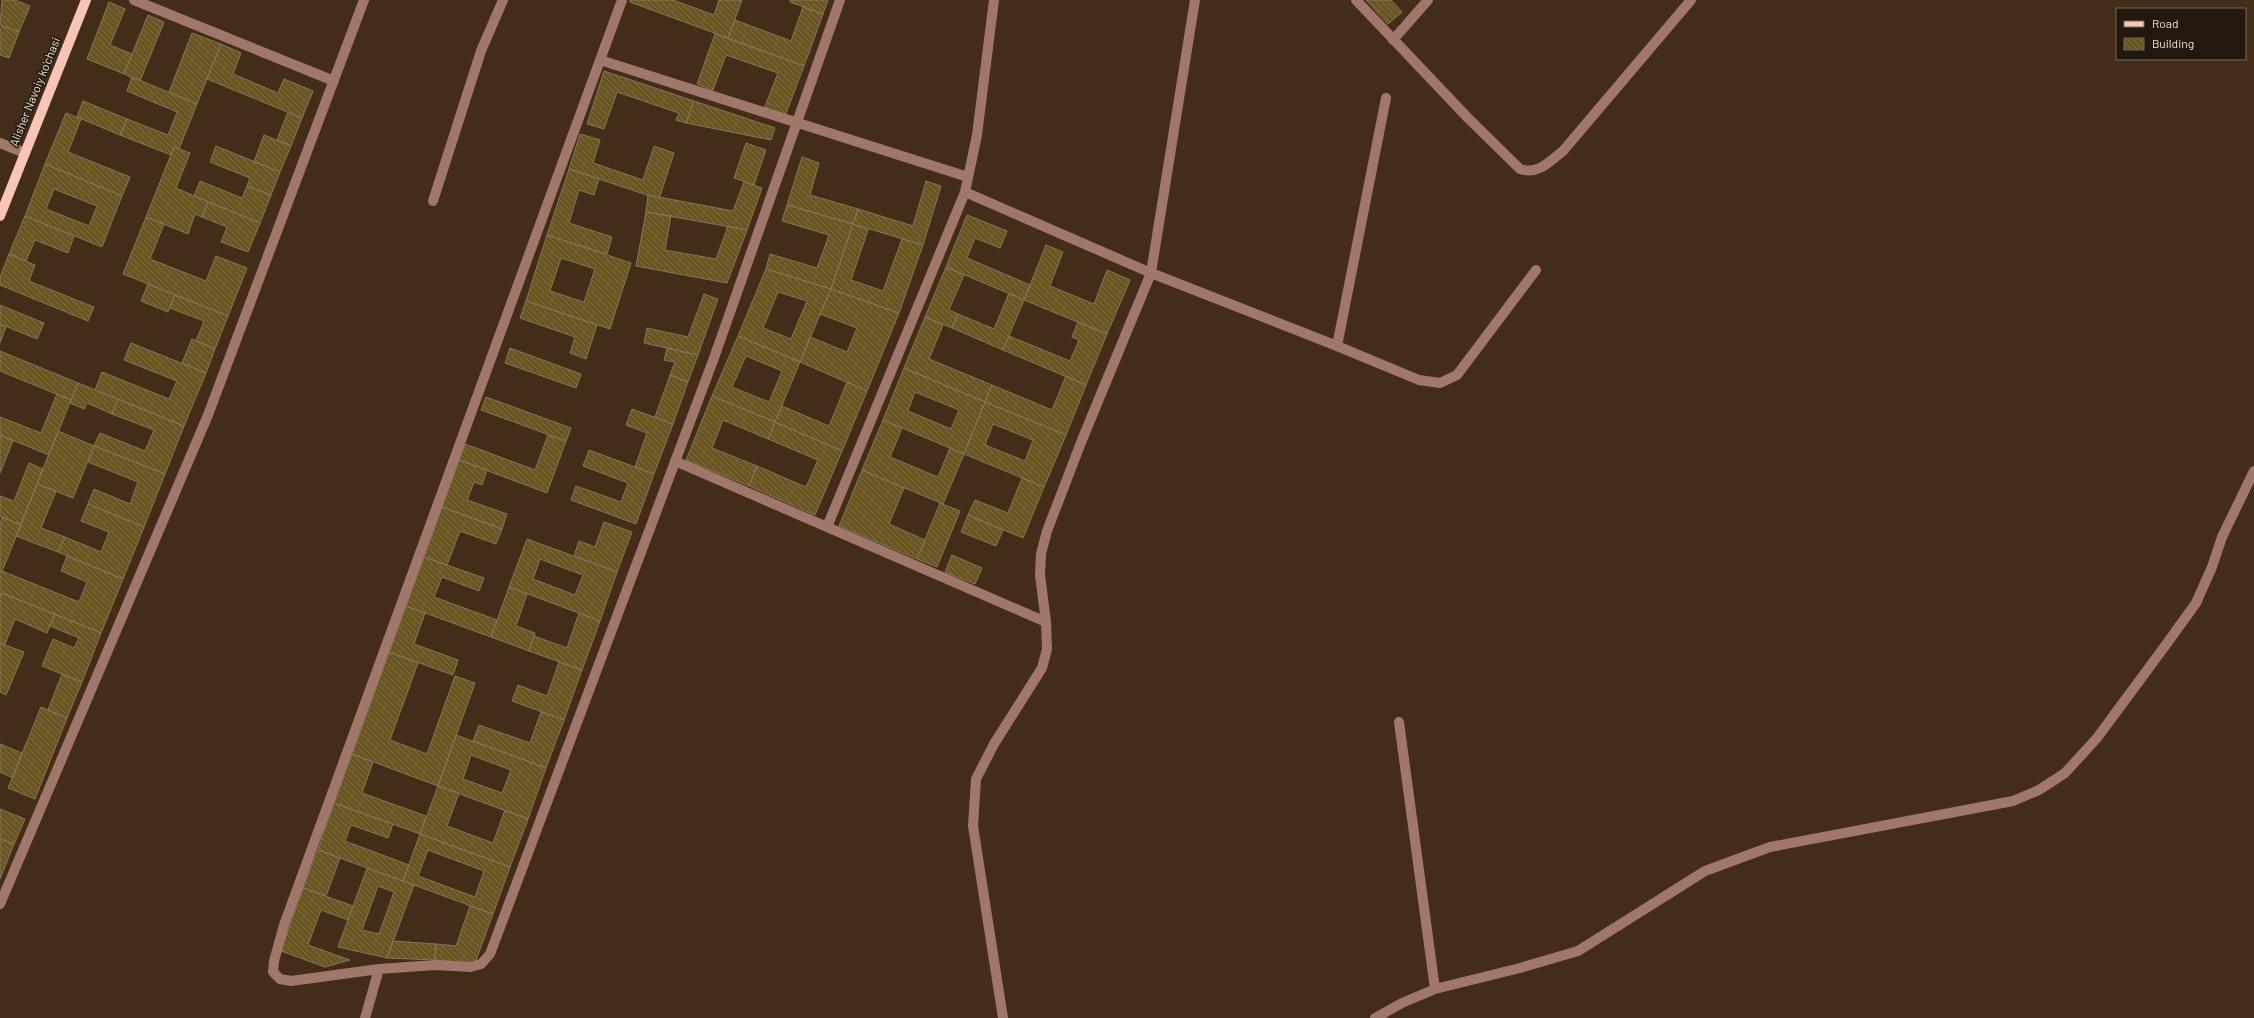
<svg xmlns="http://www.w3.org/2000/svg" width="2254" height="1018" font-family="Barlow,sans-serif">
  <defs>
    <pattern id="building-back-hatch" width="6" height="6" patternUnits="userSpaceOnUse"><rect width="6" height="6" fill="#695521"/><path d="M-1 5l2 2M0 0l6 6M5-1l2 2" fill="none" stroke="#7f6d40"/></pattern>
  </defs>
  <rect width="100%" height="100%" fill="#432d19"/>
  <path fill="url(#building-back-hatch)" stroke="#83775a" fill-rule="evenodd" d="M2,0H15L30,6L19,32L0,25Z
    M630,0H673L714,15L719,0H742L728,38L630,2Z
    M790,0H828L823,14L790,2Z
    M1366,0H1391L1402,12L1388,24Z
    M109,2L125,9L110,45L132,54L124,74L87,59Z
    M803,7L823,14L804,66L728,38L735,20L791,41Z
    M148,15L164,22L140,81L124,74Z
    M2,26L19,32L9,58L0,55V31Z
    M192,33L221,44L197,104L169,92Z
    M715,34L804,66L785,116L764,109L778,73L726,55L713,90L697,84Z
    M221,44L241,53L233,74L278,93L284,79L313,91L302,118L207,79Z
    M604,71L694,101L686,123L676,120L679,113L617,92L604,129L587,124Z
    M132,77L197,104L179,149L174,147L171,155L120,135L127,119L168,135L177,112L127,91Z
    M83,101L127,119L120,135L77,117Z
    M694,101L775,128L771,140L686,123Z
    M288,112L302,118L291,146L277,140Z
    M66,113L81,119L68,152L130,177L122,196L45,164Z
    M580,134L600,140L593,163L643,180L654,146L674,153L659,199L569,169Z
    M264,135L291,146L280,172L254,162Z
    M746,143L766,150L754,185L734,178Z
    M216,146L280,172L271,195L247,186L250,178L210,162Z
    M174,147L190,153L176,188L208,202L202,217L195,214L188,234L146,217Z
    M802,157L819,163L810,195L858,209L853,224L787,205Z
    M45,164L122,196L102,247L25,216ZM54,189L97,206L89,226L46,209Z
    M569,169L599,179L594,195L579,190L569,223L612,237L607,254L547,235Z
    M200,181L242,198L247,186L271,195L260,223L194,196Z
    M926,181L941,186L923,245L853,224L858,209L913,226Z
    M744,182L762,188L747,230L646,212L648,195L733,211Z
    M208,202L260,223L248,252L221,242L227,227L202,217Z
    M787,205L853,224L831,289L766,269L770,254L817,268L829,235L782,221Z
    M646,212L671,216L665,250L716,259L728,226L747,230L727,283L636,266Z
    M967,215L1007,231L1000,248L975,238L967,258L1030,285L1024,300L946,267Z
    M25,216L74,236L68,253L35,240L26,261L9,254Z
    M146,217L164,224L150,259L206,281L216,256L247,268L228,316L123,274Z
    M853,224L868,230L851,280L883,291L902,239L923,245L899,313L831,289Z
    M547,235L631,263L610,329L526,301ZM561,258L595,269L584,302L550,291Z
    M1046,245L1063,252L1050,286L1094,304L1107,270L1130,280L1107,334L1024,300Z
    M9,254L35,265L29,281L94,307L88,321L0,285V277Z
    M946,267L964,275L949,310L958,314L952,328L925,317Z
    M766,269L831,289L800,362L738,336ZM778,292L807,301L791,339L763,328Z
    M148,284L175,295L168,312L141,301Z
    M831,289L899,313L867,391L800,362L810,337L847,352L857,328L820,314Z
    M1009,293L1024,300L1003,350L952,328L958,314L994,329Z
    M704,294L718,299L698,355L644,343L647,328L688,337Z
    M175,295L228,316L215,349L196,341L204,321L170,308Z
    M526,301L597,325L586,359L570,353L575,337L520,318Z
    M0,305L44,323L37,339L0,324Z
    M925,317L943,325L929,359L992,385L985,402L904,368Z
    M1078,322L1107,334L1086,385L1003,350L1009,336L1070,361L1079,340L1072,337Z
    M0,324L6,327L0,343Z
    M738,336L800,362L775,422L712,396ZM746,356L782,371L769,402L732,387Z
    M192,339L215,349L206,373L182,363Z
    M131,343L206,373L184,426L95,390L102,372L169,399L177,381L124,360Z
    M510,348L581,374L576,388L505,363Z
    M667,348L698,355L688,382L670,375L675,362L664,360Z
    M0,351L78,383L71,400L0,371Z
    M904,368L985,402L964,454L883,420ZM915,392L959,410L951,429L908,411Z
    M670,375L688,382L673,424L655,417Z
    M1066,376L1086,385L1066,435L985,402L992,385L1052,410Z
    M847,382L867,391L842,451L775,422L782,406L829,426Z
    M78,383L118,399L112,414L87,403L84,409L70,403Z
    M57,394L71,400L49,455L0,435V417L41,433Z
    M712,396L775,422L768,439L723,420L712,448L757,466L749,486L686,460Z
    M486,397L571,428L566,441L481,410Z
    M118,399L184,426L165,474L94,446L100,433L145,451L154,430L112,414Z
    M985,402L1066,435L1044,487L964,454ZM993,424L1033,440L1025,461L985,445Z
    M632,409L673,424L654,474L635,467L647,433L626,425Z
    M883,420L902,428L890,457L938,477L950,448L964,454L943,504L862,470Z
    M775,422L842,451L815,515L749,486L757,466L806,487L818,460L768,439Z
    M58,431L94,446L73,498L37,484Z
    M0,435L13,441L0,473Z
    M548,435L566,441L547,493L459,460L465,444L535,470Z
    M94,446L165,474L144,527L88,504L94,489L130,504L138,482L88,462Z
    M589,450L654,474L636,524L571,500L576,486L621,502L628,483L583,466Z
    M459,460L487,470L482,485L474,482L467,500L507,514L502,529L442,507Z
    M29,463L43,469L21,525L0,516V496L14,501Z
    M862,470L904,488L889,524L925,540L917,559L839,526Z
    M1022,478L1044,487L1023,538L968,515L975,500L1008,513Z
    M37,484L56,491L41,528L65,537L58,552L16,536Z
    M940,503L960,511L937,567L917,559Z
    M88,504L144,527L123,579L58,552L65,537L101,552L109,532L81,521Z
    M442,507L502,529L496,544L460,531L447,565L424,557Z
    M968,515L1003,530L996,546L961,532Z
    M2,517L21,525L2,571L79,602L87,582L61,571L67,556L123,579L101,633L2,593L0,597V523Z
    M604,522L632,532L617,572L574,556L579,541L595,547Z
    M527,539L617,572L600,621L509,587ZM540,559L583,575L575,595L533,579Z
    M952,555L982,568L975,584L945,572Z
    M424,557L484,578L479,591L442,577L434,597L497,620L491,637L406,606Z
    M509,587L527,594L516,626L535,633L529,651L491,637Z
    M2,593L55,614L47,633L15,619L5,644L0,643V597Z
    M406,606L425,613L414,644L458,660L453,675L389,652Z
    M579,613L600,621L582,670L529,651L534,636L567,648Z
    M55,614L101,633L82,682L42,666L53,639L74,648L79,638L50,626Z
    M0,643L24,652L6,695L0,692Z
    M389,652L418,663L390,740L427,754L455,676L475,683L438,786L352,754Z
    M559,662L582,670L564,720L512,701L518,685L547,696Z
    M62,674L82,682L67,718L48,710Z
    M41,707L67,718L35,799L8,788Z
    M541,712L564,720L546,768L473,741L479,725L530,743Z
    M456,735L546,768L528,819L438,786ZM471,755L511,770L502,793L463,779Z
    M0,744L22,753L13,778L0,772Z
    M352,754L373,762L362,793L426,816L420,834L334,803Z
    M438,786L459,793L447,826L493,843L505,810L528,819L510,867L420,834Z
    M334,803L393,824L388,838L351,825L345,841L409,865L403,881L318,850Z
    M0,809L25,819L14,844L0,839Z
    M420,834L510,867L493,914L403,881ZM428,850L484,871L475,897L418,876Z
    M0,839L14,844L0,879Z
    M318,850L340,858L326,896L303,888Z
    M367,868L414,885L387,958L338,947ZM378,886L394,892L379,934L362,930Z
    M303,888L353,906L348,920L321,910L308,945L350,960L325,967L281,951Z
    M470,906L493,914L475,963L435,960L436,944L456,946Z
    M393,941L436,944L435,960L387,958Z"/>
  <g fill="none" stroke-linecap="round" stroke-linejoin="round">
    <path stroke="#a1776c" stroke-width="10" d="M134,0L334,81
      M1356,0L1468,118L1520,169C1538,175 1549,162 1563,151L1691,0
      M1393,40L1428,0
      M600,60L968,177
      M0,143L25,153
      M965,192L1151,273L1337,346L1419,380L1440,383L1457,375L1536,270
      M433,201L481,51L503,0
      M1337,346L1386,98
      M675,461L1046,622
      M827,527L965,192L977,135L994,0
      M1399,722L1435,989
      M0,904L208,415L364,0
      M379,969L291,981L280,979L273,972L274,961L284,925L622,0
      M365,1018L379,969L435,965L470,967L481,964L490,954L714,358L840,0
      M1003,1018L973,826L976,779L994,744L1042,668L1047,649L1046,622L1040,575L1041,554L1047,531L1082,440L1151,273L1195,0
      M1375,1018L1402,1003L1435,989L1520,968L1578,951L1705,871L1770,847L2013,801L2039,790L2065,773L2097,738L2165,646L2196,603L2212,567L2222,537L2254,471"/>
    <path stroke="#f9c5b7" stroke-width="10" d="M0,216L86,0"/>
  </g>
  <g text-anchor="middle" stroke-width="3" stroke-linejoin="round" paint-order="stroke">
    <g font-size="12" fill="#f0e2d6" stroke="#22180f">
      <text transform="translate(35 92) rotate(-68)" y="4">Alisher Navoiy ko'chasi</text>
    </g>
  </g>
  <rect x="2116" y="8" width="130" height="52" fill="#22180f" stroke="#74695f"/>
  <rect x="2124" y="21" width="20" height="6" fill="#f9c5b7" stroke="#74695f"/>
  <text x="2152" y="28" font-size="12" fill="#f0e2d6">Road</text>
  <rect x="2124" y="38" width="20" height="12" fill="url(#building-back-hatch)" stroke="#74695f"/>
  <text x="2152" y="48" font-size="12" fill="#f0e2d6">Building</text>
</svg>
